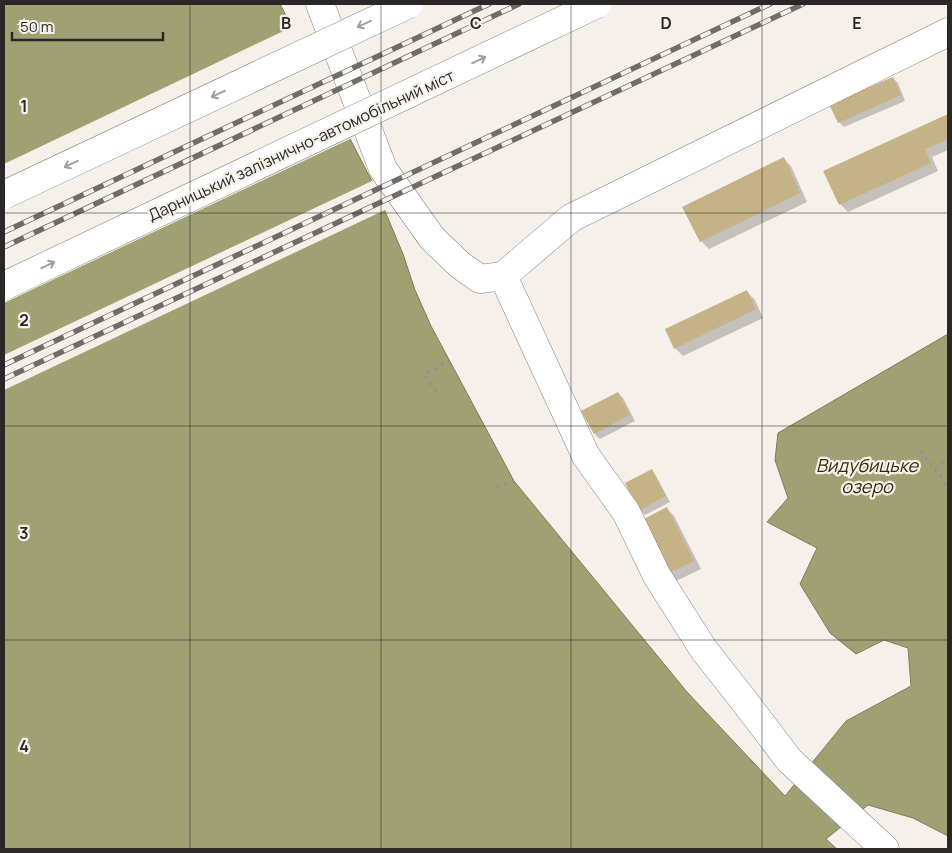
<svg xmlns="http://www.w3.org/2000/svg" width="952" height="853" font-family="Manrope,sans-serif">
  <rect width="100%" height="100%" fill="#f6f0ea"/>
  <path fill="#a0a173" stroke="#7d7d5c" d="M4,4H280L374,185L403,254L415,290L431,326L514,481L687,692L785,796L846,721L911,686L908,648L884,640L856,654L830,633L800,584L817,548L767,522L788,498L775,460L778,433L948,334V836L913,818L868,805L826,839L837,849H4Z"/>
  <path fill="#f6f0ea" d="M294,26L352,138L4,303V164Z
    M374,180L387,209L4,390V355Z"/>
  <path fill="#0003" d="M893,78L898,83L905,101L844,127L839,122Z
    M948,115V150L932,157L938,171L848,212L840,204L825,171Z
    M783,158L791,166L807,202L709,249L701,241Z
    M747,292L755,300L763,318L683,356L675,348Z
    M618,393L623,398L635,421L600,439L595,434L583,411Z
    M651,470L656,476L670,502L645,515L640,510Z
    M666,508L674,516L701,569L676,581L668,574Z"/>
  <path fill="#c5b387" d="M893,77L901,95L838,123L829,104Z
    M948,114V139L925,149L931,163L839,205L823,171Z
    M784,157L800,193L700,242L682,207Z
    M747,290L756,309L674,349L665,329Z
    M618,392L630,415L594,434L581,411Z
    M652,469L666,496L639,511L625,483Z
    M667,507L694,561L667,574L640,521Z"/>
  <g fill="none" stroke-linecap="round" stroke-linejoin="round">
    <defs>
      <path id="minor" d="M320,4L383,169L432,238L460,265L480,279L503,276L586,456L626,512L657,576L704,650L745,702L789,760L885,849
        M503,276L571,218L948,32"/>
    </defs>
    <use href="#minor" stroke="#89847e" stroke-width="29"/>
    <path stroke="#97938e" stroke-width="3" stroke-dasharray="4 4" stroke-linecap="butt" d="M436,392L424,375L449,361
      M920,450L948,486
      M935,469L948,458
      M496,487L514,481"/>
    <use href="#minor" stroke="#fff" stroke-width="28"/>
    <defs>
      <path id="rail" d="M4,232L489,4
        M4,247L519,4
        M4,365L770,4
        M4,379L803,4"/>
    </defs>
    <use href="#rail" stroke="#706c69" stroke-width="5.5"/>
    <use href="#rail" stroke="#f6f0ea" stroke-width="4" stroke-dasharray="11" stroke-linecap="butt"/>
    <defs>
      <path id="major-bridge" d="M4,195L409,4
        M4,286L597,4"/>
    </defs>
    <use href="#major-bridge" stroke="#89847e" stroke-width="29" stroke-linecap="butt"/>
    <use href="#major-bridge" stroke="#fff" stroke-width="28"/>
  </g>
  <defs><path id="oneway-shaft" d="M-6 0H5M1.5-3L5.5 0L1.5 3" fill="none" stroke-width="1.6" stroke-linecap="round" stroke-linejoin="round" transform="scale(1.25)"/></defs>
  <g stroke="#9f9e9d">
    <use href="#oneway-shaft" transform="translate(364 24) rotate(155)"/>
    <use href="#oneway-shaft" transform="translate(479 60) rotate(-25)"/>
    <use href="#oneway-shaft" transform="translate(218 94) rotate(155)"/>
    <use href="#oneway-shaft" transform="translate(71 164) rotate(155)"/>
    <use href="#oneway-shaft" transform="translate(48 265) rotate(-25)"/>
  </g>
  <path fill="none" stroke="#2a2826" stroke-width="1" stroke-opacity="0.55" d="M190,4V849M381,4V849M571,4V849M762,4V849M4,213H948M4,426H948M4,640H948"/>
  <g text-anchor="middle" stroke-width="4.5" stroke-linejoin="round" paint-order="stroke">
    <g font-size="16" fill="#2a2826" stroke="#f6f0ea">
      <text transform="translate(301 145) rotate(-25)" y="6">Дарницький залізнично-автомобільний міст</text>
    </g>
    <g font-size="18" font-style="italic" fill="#2d2d06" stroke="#f6f0ea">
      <text x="867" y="472">Видубицьке<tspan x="867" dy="21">озеро</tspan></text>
    </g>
  </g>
  <g font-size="16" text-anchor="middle" font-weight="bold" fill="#2a2826" stroke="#f6f0ea" stroke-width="4.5" stroke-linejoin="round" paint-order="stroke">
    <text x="286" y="29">B</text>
    <text x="476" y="29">C</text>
    <text x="666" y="29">D</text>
    <text x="857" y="29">E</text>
    <text x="24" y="112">1</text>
    <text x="24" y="326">2</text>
    <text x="24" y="539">3</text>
    <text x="24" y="752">4</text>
  </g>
  <rect width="952" height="853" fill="none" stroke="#2a2826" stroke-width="10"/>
  <path d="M12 32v8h151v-8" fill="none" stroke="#2a2826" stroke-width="2.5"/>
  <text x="20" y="32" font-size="15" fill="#2a2826" stroke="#f6f0ea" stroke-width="4" paint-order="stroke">50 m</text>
</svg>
